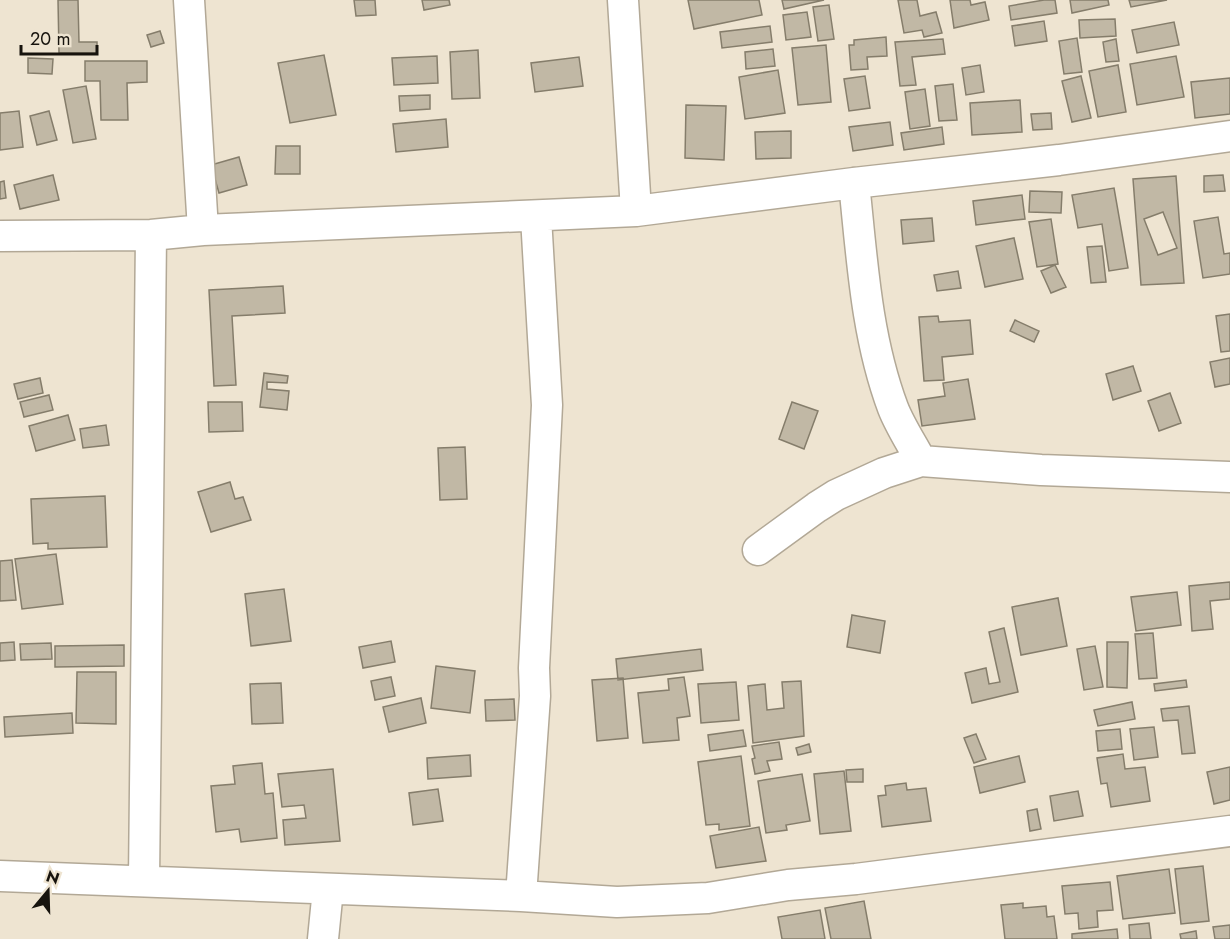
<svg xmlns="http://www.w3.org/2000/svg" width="1230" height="939" font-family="Jost,sans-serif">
  <rect width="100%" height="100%" fill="#eee4d1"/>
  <path fill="#c1b8a5" stroke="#857d6b" stroke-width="1.5" fill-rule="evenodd" d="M58,0H78L79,42H97V53H59Z
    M354,0H375L376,15L356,16Z
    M422,0H449L450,5L424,10Z
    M688,0H759L762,15L694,29Z
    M782,0H824L784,9Z
    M898,0H917L920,16L936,12L942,33L924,37L922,30L904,33Z
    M950,0H970L971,5L985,2L989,20L954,28Z
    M1044,0H1055L1057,13L1011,20L1009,6Z
    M1070,0H1108L1109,5L1072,13Z
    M1129,0H1167L1131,7Z
    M829,5L834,39L818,41L813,7Z
    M807,12L811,37L786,40L783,15Z
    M1115,19L1116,36L1080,38L1079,20Z
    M1044,21L1047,41L1015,46L1012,26Z
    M1174,22L1179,45L1137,53L1132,30Z
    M770,26L772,42L722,48L720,32Z
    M160,31L164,43L151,47L147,35Z
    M886,37L887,56L867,57L868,69L851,70L849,45H854V40Z
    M1077,38L1082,72L1064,74L1059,41Z
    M943,39L945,54L912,57L916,85L900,86L895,42Z
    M1116,39L1119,61L1106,62L1103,42Z
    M826,45L831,102L798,105L792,48Z
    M773,49L775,66L746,69L745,52Z
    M478,50L480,98L452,99L450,52Z
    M324,55L336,115L290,123L278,63Z
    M437,56L438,83L394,85L392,58Z
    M1176,56L1184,97L1137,105L1130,64Z
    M579,57L583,86L535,92L531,63Z
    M28,58L53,59L52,74L28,73Z
    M85,61H147V82L127,83L128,120H101L100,81H85Z
    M980,65L984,92L966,95L962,68Z
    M1118,65L1126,112L1098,117L1089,71Z
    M778,70L785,113L745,119L739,77Z
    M865,76L870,108L849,111L844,79Z
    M1081,76L1091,118L1072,122L1062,81Z
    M1230,78V114L1195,118L1191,82Z
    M953,84L957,120L939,121L935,86Z
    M86,86L96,139L73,143L63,90Z
    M925,89L930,126L910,129L905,92Z
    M430,95V109L400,111L399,96Z
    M1020,100L1022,132L972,135L970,103Z
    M686,105L726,106L724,160L685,158Z
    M19,111L23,147L0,150V113Z
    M49,111L57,140L37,145L30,116Z
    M1051,113L1052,129L1033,130L1031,114Z
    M446,119L448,147L396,152L393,124Z
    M890,122L893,145L853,151L849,127Z
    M942,127L944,144L904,150L901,133Z
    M791,131V158L756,159L755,132Z
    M276,146H300V174H275Z
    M239,157L247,185L219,193L211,165Z
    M53,175L59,200L20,209L14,185Z
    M1223,175L1225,191L1204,192V176Z
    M1176,176L1184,283L1141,285L1133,179ZM1163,212L1177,248L1158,255L1144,219Z
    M4,181L6,198L0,199V182Z
    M1114,188L1128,268L1109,271L1102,224L1078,228L1072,195Z
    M1030,191L1062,192L1061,213L1029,212Z
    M1022,195L1025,219L976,225L973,201Z
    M1218,217L1224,254L1230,253V274L1203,278L1194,221Z
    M932,218L934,241L903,244L901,220Z
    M1051,219L1058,264L1037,267L1029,222Z
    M1014,238L1023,279L985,287L976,246Z
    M1102,246L1106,282L1091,283L1087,247Z
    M1055,265L1066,287L1051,293L1041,271Z
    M958,271L961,288L937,291L934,275Z
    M283,286L285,313L232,316L236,385L214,386L209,290Z
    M1230,314V351L1221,352L1216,316Z
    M938,316L939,322L970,320L973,354L942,357L944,380L924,381L919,317Z
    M1015,320L1039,331L1034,342L1010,331Z
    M1230,358V384L1215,387L1210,362Z
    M1133,366L1141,391L1113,400L1106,374Z
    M264,373L288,376L287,383L267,382V389L289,391L287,410L260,407Z
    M40,378L43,393L18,399L14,384Z
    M968,379L975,419L922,426L918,400L945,396L943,383Z
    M1170,393L1181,423L1159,431L1148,401Z
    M49,395L53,410L24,417L20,402Z
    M208,402H242L243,431L209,432Z
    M792,402L818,411L804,449L779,439Z
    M68,415L75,440L36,451L29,426Z
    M106,425L109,445L83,448L80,429Z
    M465,447L467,499L440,500L438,448Z
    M230,482L235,499L243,497L251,520L211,532L198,492Z
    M105,496L107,547L48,549V543L33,544L31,499Z
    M56,554L63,604L22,609L15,559Z
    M12,560L16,600L0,601V561Z
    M1230,582V599L1210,601L1213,629L1192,631L1189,586Z
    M284,589L291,641L251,646L245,594Z
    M1177,592L1181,625L1136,631L1131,597Z
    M1058,598L1067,646L1021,655L1012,607Z
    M852,615L885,621L880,653L847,647Z
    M1004,628L1018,692L972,703L965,673L986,668L989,684L1000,682L989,632Z
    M1153,633L1157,678L1139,679L1135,634Z
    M391,641L395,662L363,668L359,647Z
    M14,642L15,660L0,661V643Z
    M1107,642H1128L1127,688L1107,687Z
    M51,643L52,659L21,660L20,644Z
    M124,645V666L55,667V646Z
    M1095,646L1103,687L1084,690L1077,649Z
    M701,649L703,670L618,680L616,659Z
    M436,666L475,671L470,713L431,708Z
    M77,672H116V724L76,723Z
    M391,677L395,696L375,700L371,681Z
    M684,677L690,716L677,718L679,740L643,743L638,693L669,690L668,679Z
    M623,678L628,738L597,741L592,680Z
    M1186,680L1187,687L1155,691L1154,684Z
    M801,681L804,736L753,743L748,686L765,684L767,710L784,708L782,682Z
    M736,682L739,720L701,723L698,684Z
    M281,683L283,723L252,724L250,684Z
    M421,698L426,723L389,732L383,707Z
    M514,699L515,720L486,721L485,700Z
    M1132,702L1135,719L1098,726L1094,710Z
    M1189,706L1195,753L1182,754L1178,720L1163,721L1161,709Z
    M72,713L73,733L5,737L4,717Z
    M1154,727L1158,757L1134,760L1130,729Z
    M1120,729L1122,749L1098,751L1096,731Z
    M743,730L746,746L710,751L708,735Z
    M976,734L986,759L974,763L964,738Z
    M779,742L782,759L767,761L770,771L755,774L752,759L755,758L752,746Z
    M809,744L811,752L798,755L796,748Z
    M1123,754L1125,769L1145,767L1150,801L1111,807L1107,783L1101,784L1097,758Z
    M470,755L471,776L428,779L427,758Z
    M741,756L750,826L719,830V824L706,825L698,762Z
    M1019,756L1025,782L980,793L974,767Z
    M262,763L265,794L273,793L277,838L241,842L239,829L216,832L211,786L235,784L233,766Z
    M1230,767V800L1214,804L1207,772Z
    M333,769L340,841L285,845L283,820L306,818L304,805L282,807L278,774Z
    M863,769V782H847L846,770Z
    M844,771L851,831L820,834L814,774Z
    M802,774L810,821L786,825L787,830L766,833L758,781Z
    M906,783L907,790L926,788L931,821L882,827L878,796L886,795L885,786Z
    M438,789L443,821L413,825L409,793Z
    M1078,791L1083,816L1054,821L1050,796Z
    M1037,809L1041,829L1030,831L1027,811Z
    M759,827L766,861L716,868L710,836Z
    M1203,866L1209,921L1181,924L1175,869Z
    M1169,869L1175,913L1123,919L1117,876Z
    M1110,882L1113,910L1097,911L1098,927L1079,929L1078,913L1065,914L1062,886Z
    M864,901L871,939H831L825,908Z
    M1023,903V908L1046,906L1047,917L1054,916L1057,939H1005L1001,905Z
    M820,910L825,939H782L778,917Z
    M1149,923L1151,939H1130L1129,925Z
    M1230,925V939H1215L1213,927Z
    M1117,929L1118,939H1072V934Z
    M1196,931L1197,939H1181L1180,934Z"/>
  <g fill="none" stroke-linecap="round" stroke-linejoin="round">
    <defs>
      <path id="minor" d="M189,0L203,230
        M623,0L636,211
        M854,183C862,258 866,336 893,408C900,426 912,444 921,461
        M0,236L151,235L203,230L636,211L854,183L1059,160L1230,136
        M758,550L817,507L836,495L884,473L921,461L1041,470L1230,477
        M0,876L521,896L617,902L708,898L788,885L856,879L1230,831
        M144,881L151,235
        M521,896L535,696L534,668L547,405L536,217
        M323,939L328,889"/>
    </defs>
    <use href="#minor" stroke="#b2a896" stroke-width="33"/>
    <use href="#minor" stroke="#fff" stroke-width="30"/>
  </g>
  <g transform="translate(48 891) rotate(19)" stroke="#eee4d1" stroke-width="4.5" paint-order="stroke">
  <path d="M0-4.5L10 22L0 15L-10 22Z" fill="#17130d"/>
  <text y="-9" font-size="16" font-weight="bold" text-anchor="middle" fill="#17130d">N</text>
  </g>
  <path d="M21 45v9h76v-9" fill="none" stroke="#17130d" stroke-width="3"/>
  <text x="30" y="45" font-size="18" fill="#17130d" stroke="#eee4d1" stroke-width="4.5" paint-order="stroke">20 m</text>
</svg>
